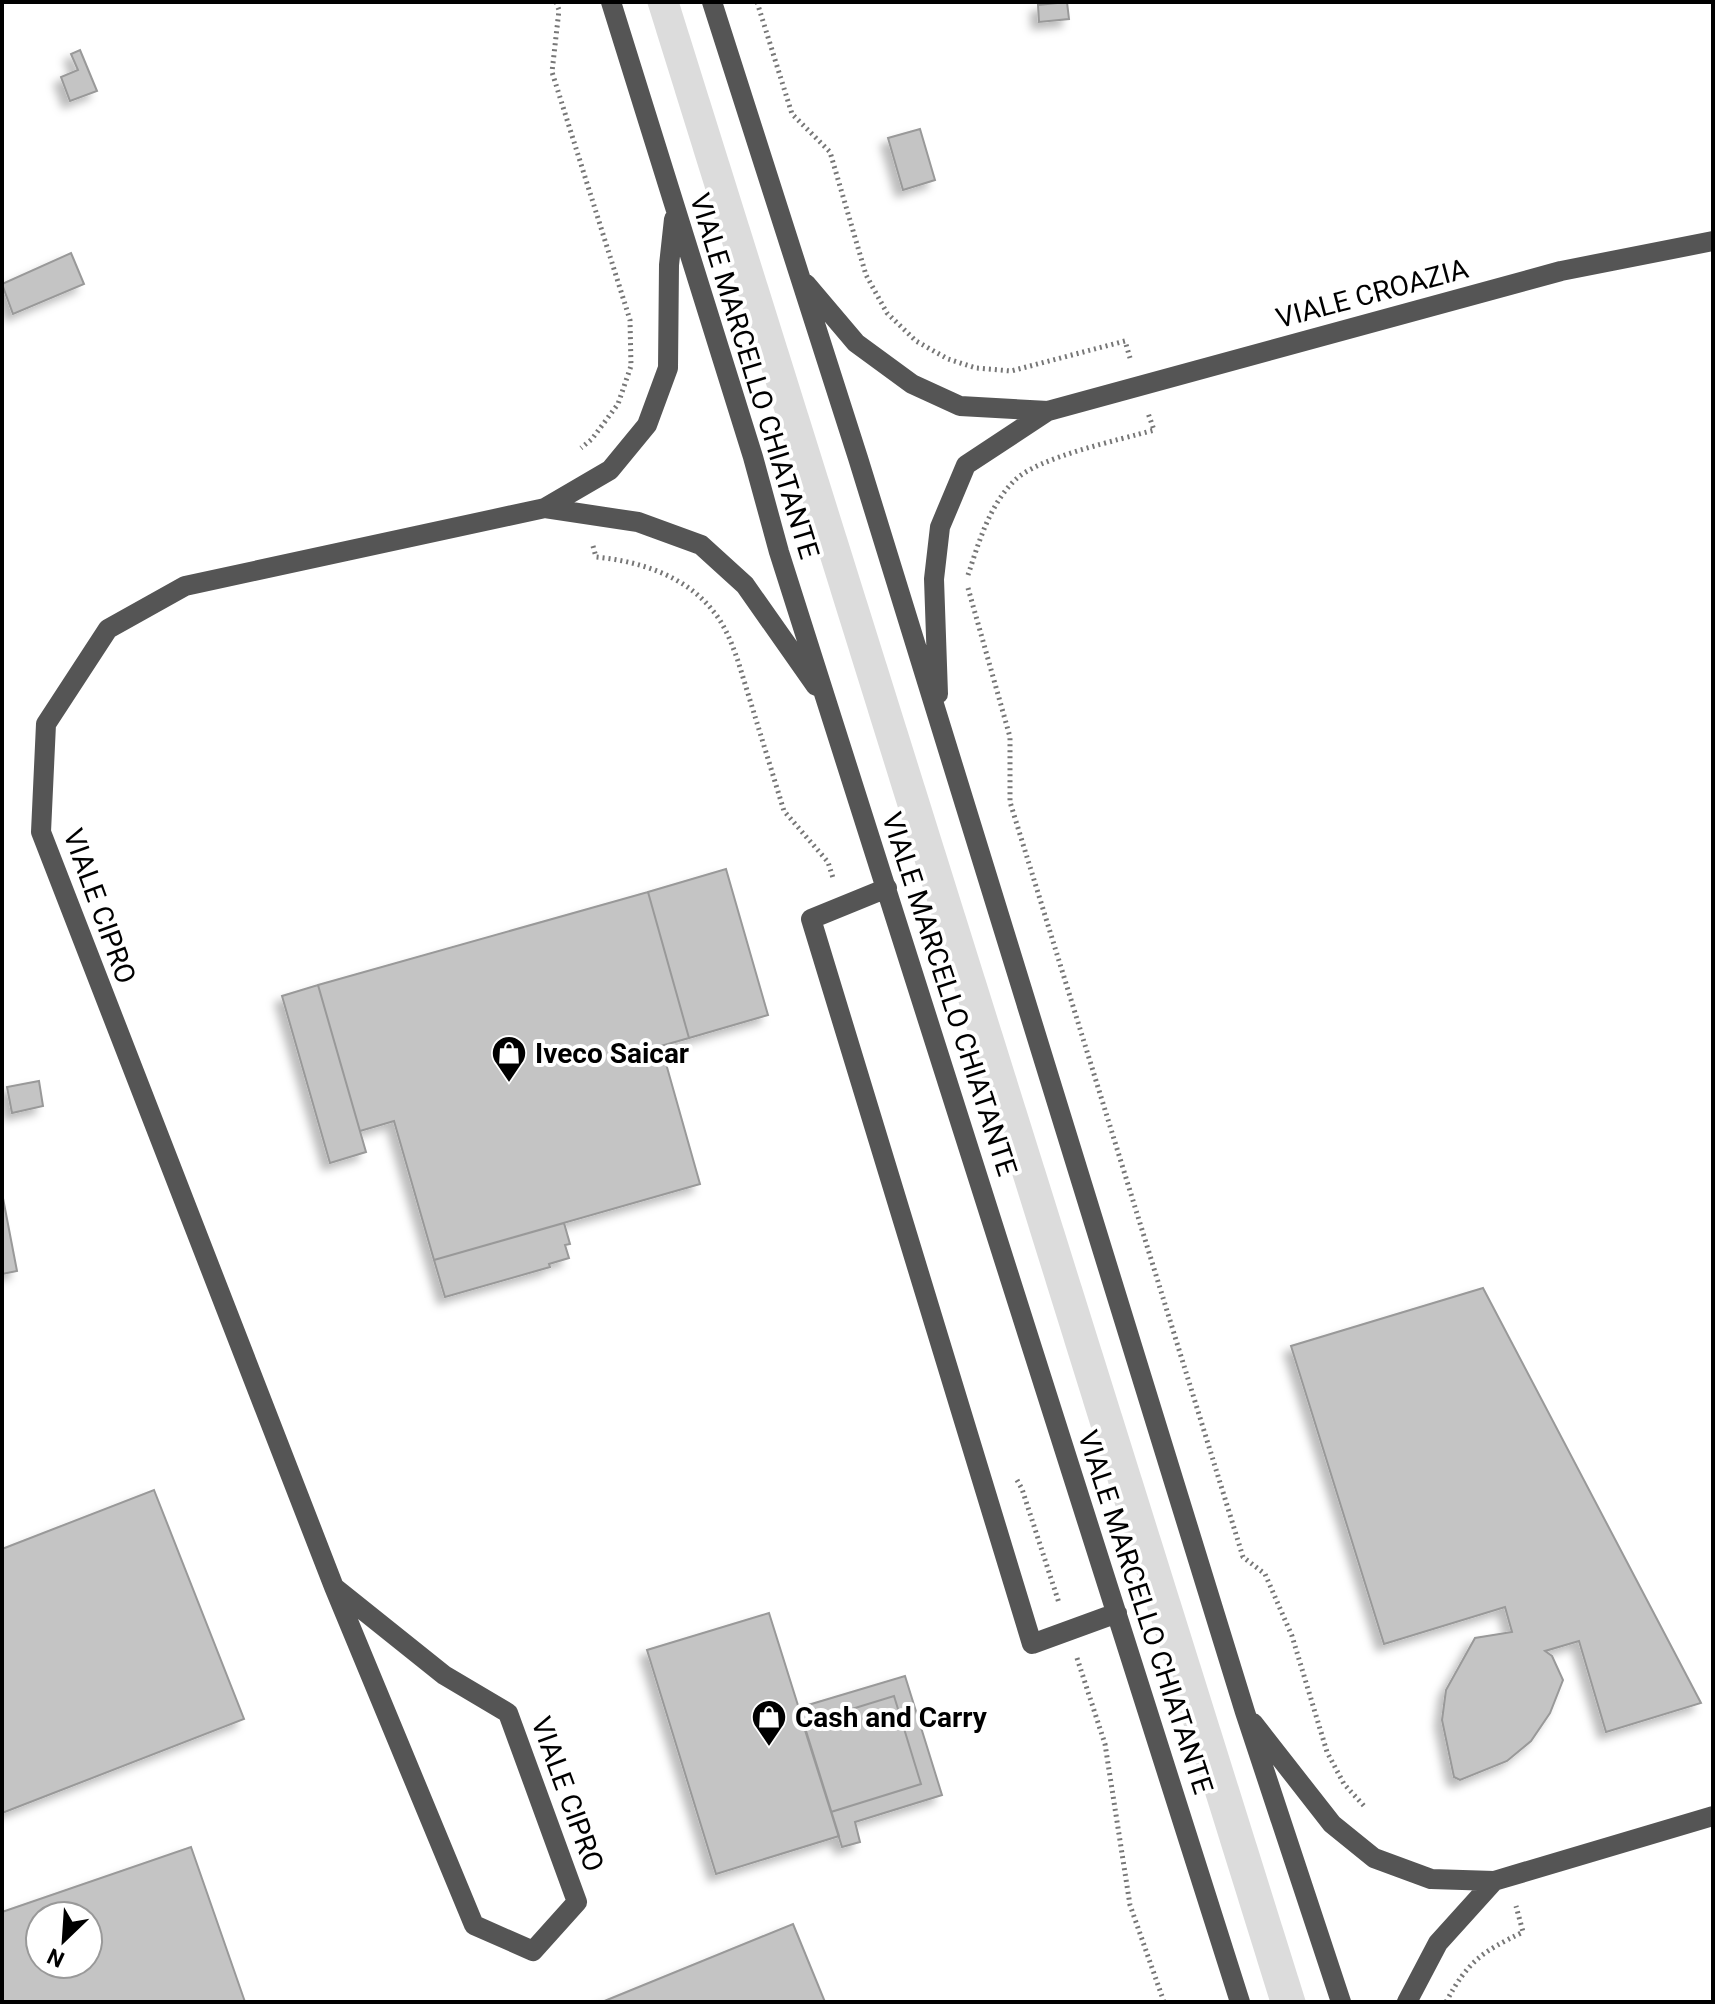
<svg xmlns="http://www.w3.org/2000/svg" width="1715" height="2004" font-family="Roboto,sans-serif">
  <defs>
    <filter id="shadow"><feDropShadow dx="-7" dy="7" stdDeviation="4" flood-color="#0004"/></filter>
  </defs>
  <rect width="100%" height="100%" fill="#fff"/>
  <path fill="#dcdcdc" d="M647,2H679L1306,2002H1270Z"/>
  <path fill="#c4c4c4" stroke="#999" stroke-width="2" fill-rule="evenodd" filter="url(#shadow)" d="M1067,2L1069,19L1039,22L1038,5Z
    M80,50L97,91L70,101L61,77L78,70L71,54Z
    M920,129L935,180L903,190L888,138Z
    M71,253L84,284L13,314L2,284Z
    M726,869L768,1015L689,1038L648,892Z
    M648,892L689,1038L661,1046L700,1184L434,1260L394,1121L360,1131L318,985Z
    M318,985L366,1152L330,1163L282,996Z
    M39,1081L43,1106L12,1113L7,1087Z
    M2,1193L17,1271L2,1274Z
    M564,1223L570,1244L565,1245L569,1258L549,1264L550,1267L445,1297L434,1260Z
    M1483,1288L1701,1703L1606,1732L1579,1641L1545,1651L1552,1656L1563,1680L1550,1713L1531,1741L1507,1761L1460,1780L1454,1777L1442,1720L1446,1690L1475,1638L1512,1632L1505,1607L1384,1644L1291,1346Z
    M154,1490L244,1719L2,1813V1549Z
    M769,1613L839,1836L716,1874L647,1650Z
    M905,1676L942,1795L855,1822L860,1842L842,1847L831,1812L921,1784L894,1696L803,1724L798,1708Z
    M894,1696L921,1784L831,1812L803,1724Z
    M191,1847L245,2002H2V1912ZM40,1916H88V1964H40Z
    M793,1924L825,2002H602Z"/>
  <g fill="none" stroke-linecap="round" stroke-linejoin="round">
    <path stroke="#777" stroke-width="5" stroke-dasharray="2 4" stroke-linecap="butt" d="M556,2L559,10L552,72L630,320L631,366L618,404L592,439L581,448
      M757,2L792,114L830,152L866,275L887,313L916,341L948,359L976,368L1011,371L1125,341L1130,358
      M593,546L596,557C639,561 686,576 713,611C725,625 732,644 738,661L784,811L828,862L833,878
      M968,575C979,542 989,506 1014,481C1037,457 1120,440 1154,430L1148,413
      M968,588L1010,737V802L1243,1557L1265,1574L1292,1636L1327,1752L1344,1784L1365,1807
      M1017,1480L1022,1489L1059,1603
      M1077,1658L1105,1744L1130,1905L1164,2002
      M1446,2002C1468,1961 1482,1952 1523,1932L1516,1906"/>
    <path stroke="#555" stroke-width="20" d="M611,2L753,457L779,552L1240,2002
      M712,2L858,458L1245,1712L1341,2002
      M806,284L856,343L912,384L960,406L1048,411
      M545,508L638,522L701,545L745,585L816,686
      M938,694L934,579L940,527L966,465L1048,411L1561,271L1713,241
      M887,888L811,919L1032,1644L1117,1613
      M334,1587L41,832L46,724L108,629L185,586L545,508L610,470L647,425L668,368L669,265L674,219
      M334,1587L444,1675L508,1713L577,1902L533,1951L474,1925Z
      M1253,1723L1332,1824L1374,1858L1431,1879L1494,1881L1438,1943L1407,2002
      M1494,1881L1713,1816"/>
  </g>
  <defs>
    <symbol id="shop-pin" viewBox="-11 -11 22 30"><path d="M0 17L-7.5 6A9.5 9.5 0 1 1 7.5 6Z" fill="#000" stroke="#fff"/><path d="M-5-2.5h2.3a2.7 3.5 0 0 1 5.4 0H5L5.5 6h-11ZM-1.5-2.5h3a1.5 2.3 0 0 0-3 0Z" fill="#fff"/></symbol>
  </defs>
  <g fill-rule="evenodd">
    <use href="#shop-pin" x="489" y="1033" width="40" height="54"/>
    <use href="#shop-pin" x="749" y="1697" width="40" height="54"/>
  </g>
  <g text-anchor="middle" stroke-width="8" stroke-linejoin="round" paint-order="stroke">
    <g font-size="28" fill="#000" stroke="#fff">
      <text transform="translate(1372 293) rotate(-15)" y="10">VIALE CROAZIA</text>
      <text transform="translate(755 376) rotate(73)" y="10">VIALE MARCELLO CHIATANTE</text>
      <text transform="translate(100 906) rotate(70)" y="10">VIALE CIPRO</text>
      <text transform="translate(950 994) rotate(72)" y="10">VIALE MARCELLO CHIATANTE</text>
      <text transform="translate(1146 1612) rotate(72)" y="10">VIALE MARCELLO CHIATANTE</text>
      <text transform="translate(568 1794) rotate(70)" y="10">VIALE CIPRO</text>
    </g>
    <g font-size="28" font-weight="bold" fill="#000" stroke="#fff" text-anchor="start">
      <text x="535" y="1063">Iveco Saicar</text>
      <text x="795" y="1727">Cash and Carry</text>
    </g>
  </g>
  <rect width="1715" height="2004" fill="none" stroke="#000000" stroke-width="8"/>
  <g transform="translate(64 1940) rotate(205)"><circle r="38" fill="#ffffff" stroke="#999999" stroke-width="2"/>
  <path d="M0-6L14 30L0 20L-14 30Z" fill="#000000"/>
  <text y="-12" font-size="22" font-weight="bold" text-anchor="middle" fill="#000000">N</text>
  </g>
</svg>
